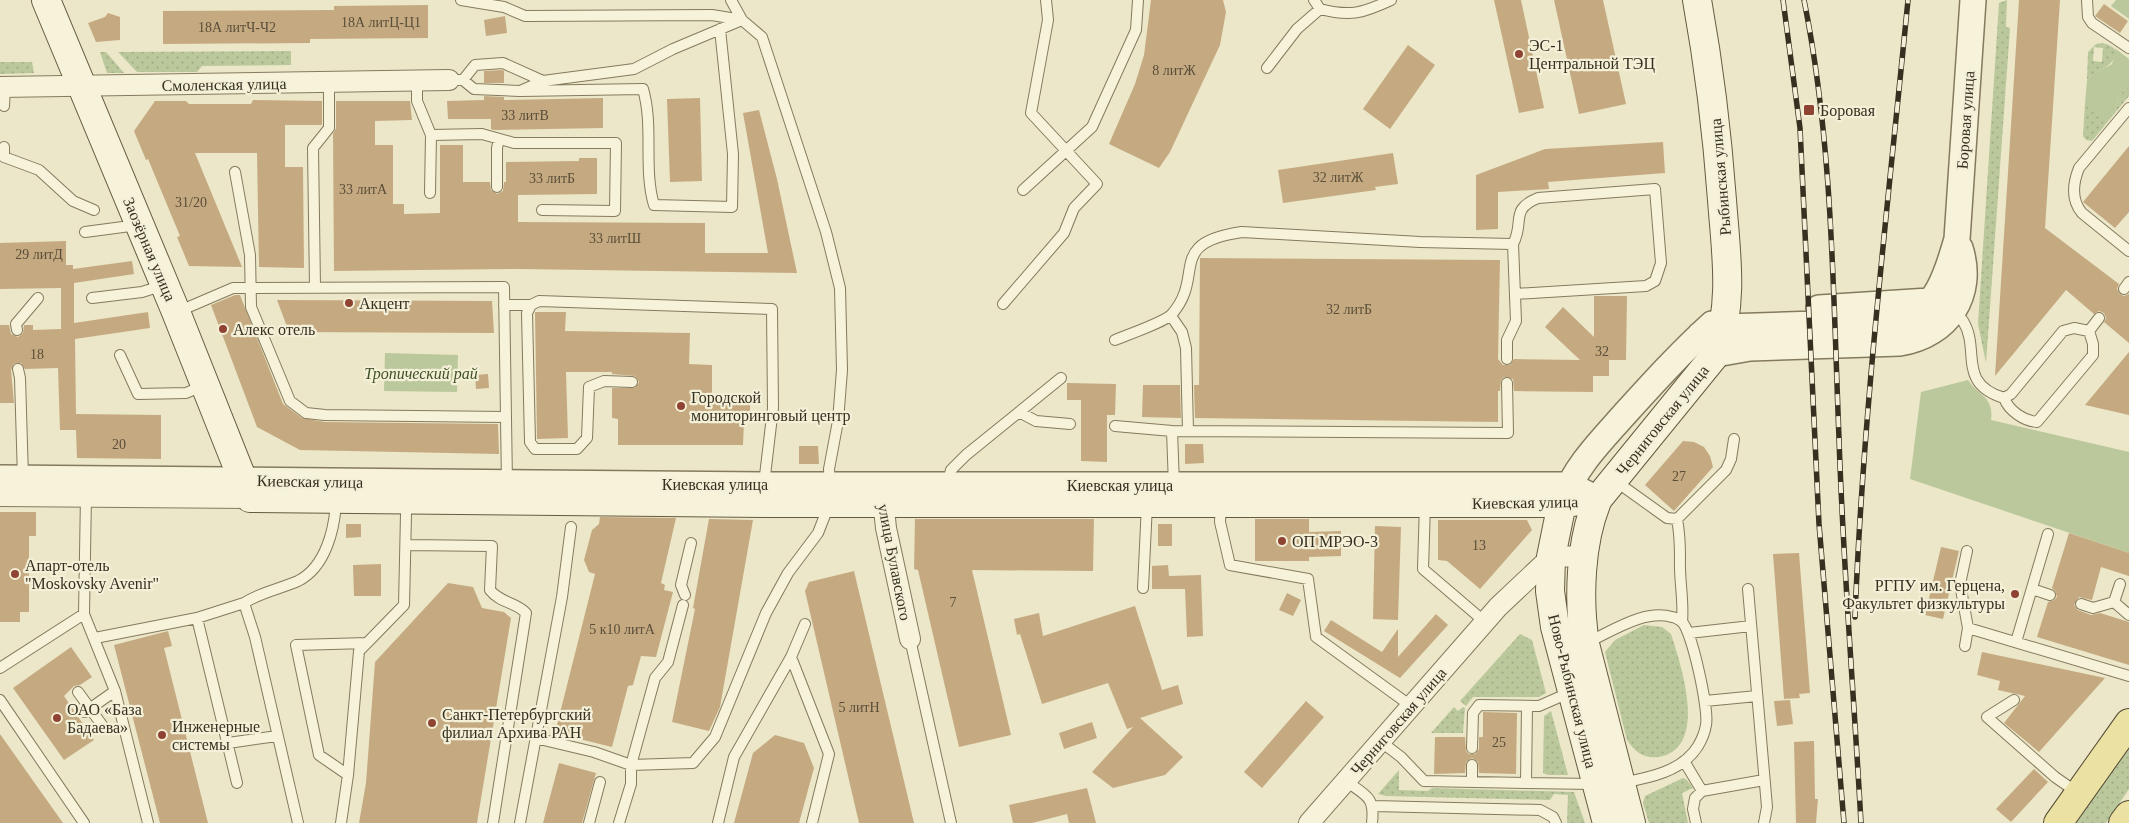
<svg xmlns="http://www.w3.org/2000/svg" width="2129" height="823" font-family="Georgia,serif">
  <defs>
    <pattern id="grass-dots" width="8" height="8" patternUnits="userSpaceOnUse" patternTransform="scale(1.25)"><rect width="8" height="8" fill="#bbc89c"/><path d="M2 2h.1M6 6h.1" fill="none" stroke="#a1ac86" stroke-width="1.8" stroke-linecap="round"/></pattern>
  </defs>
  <rect width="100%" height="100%" fill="#ebe7c8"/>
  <path fill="url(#grass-dots)" fill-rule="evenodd" d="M2007,0L2006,27L2010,28L1986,363L1978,324L1999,3Z
    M2096,44C2104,42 2110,45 2116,50C2114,70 2098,67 2087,80L2088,52ZM2094,47L2103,48L2102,62L2093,61Z
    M291,51V65L202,66L197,72H137L118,52Z
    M100,52H106L124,73H107Z
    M0,62H32L34,73L0,74Z
    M2129,86V96L2115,113L2119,95Z
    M2085,103C2091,111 2102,116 2105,125L2092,141L2086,140L2083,136Z
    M1644,625L1662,627L1671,634C1681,665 1709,748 1659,757C1644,759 1635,752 1627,740L1605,652L1615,640Z
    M1520,634L1532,640L1546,693L1539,697H1473L1466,706L1460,701Z
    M1454,707L1458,711L1463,707L1465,708L1463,733H1431Z
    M1551,711L1568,775H1548L1543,773L1544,716Z
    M2129,745V789L2106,823H2075Z
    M1399,770V790L1428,791L1432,788L1574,792L1585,823H1567L1568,795L1554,794L1550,800L1386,796L1378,794Z
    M1683,778L1687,780L1693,788L1682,793L1688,823H1649L1643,803L1645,796Z"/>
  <path fill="#bbc89c" d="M2116,0H2129V19L2111,6Z
    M2116,49L2129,59V86L2119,95L2115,113L2105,125C2101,116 2090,112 2085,103L2087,80L2093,74L2112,64Z
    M385,353L458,355L457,392L384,391Z
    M1968,380C1980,397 1994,397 1991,420L2129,452V553L1910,479L1921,392Z"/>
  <path fill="#c5aa81" d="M1151,0H1223L1226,12L1220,45L1170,152L1159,168L1109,144L1135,84L1144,55Z
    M1494,0H1521L1544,108L1519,113Z
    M1554,0H1603L1626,104L1579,114Z
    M2019,0H2060L2045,228L2119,284L2117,289L2120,294L2124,296L2129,294V343L2104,322L2106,318L2104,313L2099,311L2094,314L2066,290L1995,376Z
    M2104,4L2128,21L2120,33L2095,16Z
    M428,5V38L310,39V43L163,44V11L334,10V6Z
    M108,13L120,17V40L96,42L88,23L105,17Z
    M505,16L507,33L486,36L484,20Z
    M1408,45L1435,65L1390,129L1363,109Z
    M502,70L504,71V83H484V71Z
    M484,96L504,97V100L603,98V128L494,130L491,129V119H448L447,101L484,100Z
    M700,98L702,181L670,182L667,99Z
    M253,100L322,101V125H285V167H303L304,268L259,267L257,153H195L242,267L189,266L177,237L180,236L148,159L146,160L134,131L155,101H186L189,104H251Z
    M336,101H410L412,120L375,121V145H393V204H404V214L440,213V145H463V182H490L491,190L497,194L503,191L504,182H506V162L579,161V158H597V194L518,195V222L705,223V253H768L743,113L759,110L777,179L797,273L519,269L334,271L333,134L336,128Z
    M1663,142L1665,173L1548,182L1549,189L1498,192V229L1476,230V175L1545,149Z
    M2129,146V212L2115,228L2083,202Z
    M1393,153L1398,184L1375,187L1376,190L1283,203L1278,170Z
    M66,241V265H73V269L132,261L134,274L74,283V323L148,312L150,328L75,339L76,414L161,415V459L77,458L76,430H60L58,368L25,369L21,363L14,364L11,370L14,403H0V325H9L11,334L18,337L23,333L24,325H33V330L61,329V288L0,289V243Z
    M1200,258L1500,260L1498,359L1503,365H1510L1514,359L1580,360L1545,327L1563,307L1594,337V296H1627L1626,360H1609V376H1593V392L1514,391L1513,379L1504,377L1501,380L1500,391H1498V422L1195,418L1194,385H1199Z
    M235,295H240L283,404L302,418L325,422L498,424L499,454L300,450L257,427L211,305Z
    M277,300L492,301L494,333L289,332Z
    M535,312H566L565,331L690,333L689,364L712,365V394H750V420H744L743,445H618V419L612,418V388H635L639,382L635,376L612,374V372H566L568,438L537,439Z
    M2129,352V415L2085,405Z
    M488,374L489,388L476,389L475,375Z
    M1067,383L1116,384L1115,415H1107V462L1081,461V400H1067Z
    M1143,385H1180L1181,418L1142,417Z
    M1683,441L1694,442L1704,447L1710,456L1713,467L1674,511L1645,485Z
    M1185,444H1203L1204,463L1185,464Z
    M799,446H818L819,464H799Z
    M0,512H36V536H29V612H20V622H0Z
    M600,517L676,518L661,583L665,585L664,590L673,592L656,657L641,656L633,685L628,686L612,747L555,733L595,574L589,572L584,560L592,530L599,524Z
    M709,519L753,520L720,707L709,731L672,722L695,609L693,608Z
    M915,519H1094L1093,571L972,570L1011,735L959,747L918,570L914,569Z
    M1255,519H1309V532L1341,531V556L1309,557V561H1255Z
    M1438,520H1527L1532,530L1480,589L1447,561L1438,560Z
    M346,524H361V537L346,538Z
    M1158,524H1172V546H1158Z
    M1375,526L1401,527L1398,620L1373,619Z
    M2069,533L2129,553V576L2101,567L2092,600L2079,597L2074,605L2078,610L2091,615L2100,613L2129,622V665L2037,637L2048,602L2054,600L2057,597L2055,591L2052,588Z
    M1941,547L1959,551L1943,619L1925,615Z
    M1799,553L1810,693L1799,694L1800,698L1784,699L1773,554Z
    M381,564V596H354L353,565Z
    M1168,565L1169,576L1201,575L1203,636L1187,637L1185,589H1152V566Z
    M854,571L914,823H859L805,591L809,582Z
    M448,583L473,587L482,608L504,612L511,618L477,823H359L366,783L375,662Z
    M1287,593L1301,600L1293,616L1279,610Z
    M1135,606L1162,690L1178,685L1183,704L1140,718L1183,757L1165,775L1113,788L1092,772L1133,727L1127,729L1108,683L1042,704L1020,634L1017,635L1014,619L1039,613L1043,636Z
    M1436,614L1448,625L1400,678L1324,631L1331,620L1382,652L1398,629V657Z
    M168,631L172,646L164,648L208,823H160L114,645Z
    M71,647L92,677L80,685L74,686L64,696L94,740L64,760L13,688Z
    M1982,652L2105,678L2039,752L2004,723L2025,696L1998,690L2000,681L1977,675Z
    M1790,700L1793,724L1777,726L1774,701Z
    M1306,701L1324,717L1262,788L1244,772Z
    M1483,712L1517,713L1516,774L1479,773L1478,762L1472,758L1466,762L1465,773L1434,774L1435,737H1465L1466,751L1469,754H1475L1479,749V737H1483Z
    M1092,722L1097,738L1064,749L1059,733Z
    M0,734L63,823H0Z
    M775,735L804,743L814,768L799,823H734L753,753Z
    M1814,741L1815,799H1818L1816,823H1796L1794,742Z
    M559,763L596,773L582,823H543Z
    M2034,769L2048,782L2011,822L1996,809Z
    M1087,788L1096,823H1069L1067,814L1032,823H1013L1009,805Z"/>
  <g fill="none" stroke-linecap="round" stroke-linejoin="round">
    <defs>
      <path id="service" d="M461,0L504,7L525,16L712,15L742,20L762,37L826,232L840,288L842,370L838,421L829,469L830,485
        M1314,0L1320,9C1351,17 1363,13 1391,0
        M2087,0L2088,17L2092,23L2129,48
        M1267,68L1297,29L1320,9
        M449,80H463L474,89L520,91L543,81L634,69L673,49L742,20L731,0
        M463,80L475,65L503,63L543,81
        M417,81V101L431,135L430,193
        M520,91L643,89C654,127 643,168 654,205L732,207L733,154L720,29
        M4,106L5,87
        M2129,108L2079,168C2073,183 2071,200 2082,213L2129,251
        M431,135L482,134L514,143H616L615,211L542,210
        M4,147V157L39,170L73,201L94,210
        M235,172L250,255L251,307L290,401L306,413L325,415L506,417
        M497,187V148L499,139
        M1023,190L1092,127L1136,30L1138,0
        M85,232L138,225
        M1513,244C1525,222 1509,210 1538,198L1655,189L1661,263L1655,281L1646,286L1515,294
        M315,287L313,148L329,128V82
        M2124,289L2129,282
        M92,298L142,292L164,285
        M1003,304L1064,233L1074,208L1097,184L1031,113L1048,20L1046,0
        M504,305H531
        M1951,311C1955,314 1961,317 1963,321C1981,350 1956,383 2004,398L2011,394L2063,331L2074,328L2089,331
        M177,312L233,288L504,287L507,484
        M1171,316L1182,332L1186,348L1188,431
        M17,330L16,324L38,298
        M2089,331L2099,318
        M1115,340C1127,335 1165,322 1172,314C1206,275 1165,243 1242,232L1420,242L1513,244L1516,321L1507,340V359
        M120,355L138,394L186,393L205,385
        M18,369L20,378L23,478
        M632,382L604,381L589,387L587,438L577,449H535L530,442L527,313L531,305L539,301L772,309L773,408L764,484
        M2004,398C2009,411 2024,421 2037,422L2093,355V344L2089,331
        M1019,412L1036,421L1070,424
        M1115,426L1172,431L1508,433L1507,383
        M1172,431L1174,485
        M1614,480L1667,518L1677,519L1726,470L1731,459L1734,439
        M947,485L951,470L966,455L1061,378
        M1221,503L1220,522L1230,565L1308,579L1316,637L1411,706
        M1425,504L1423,569L1485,622
        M1677,519C1680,534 1680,543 1680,558C1679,580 1684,600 1682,622
        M406,545L492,546L490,590C500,603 516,602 526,613L493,823
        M1143,588L1147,504
        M1748,589L1767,807L1764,823
        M2032,589L2050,595
        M685,595L681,585L691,543
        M2114,602L2129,615
        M2081,604L2093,608L2114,602L2120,584
        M84,614L115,691L148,823
        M197,618L237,783
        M1968,628L2129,676
        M1689,633L1751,626
        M95,638L197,618L244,603
        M910,639L951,823
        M2016,642L2048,534
        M1586,643C1611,632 1643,609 1672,617C1674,617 1680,620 1682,622C1692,631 1709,710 1706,725C1705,731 1701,741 1698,746C1682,772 1648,778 1621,783
        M1965,646L1968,628L1960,584L1967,551
        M791,657L829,754L812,823
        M0,668L84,614L86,495
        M78,692L102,725
        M0,700L84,823
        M2014,700L1987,717L2055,777L2078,793
        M1705,701L1757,696
        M1527,706L1526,783L1595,784
        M85,712L115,691
        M535,738L594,752L631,765L693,763L715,737L766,613L788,573L818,533L829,505
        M1380,741L1401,757L1424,781L1526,783
        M228,743L277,736
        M1472,748L1473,713L1479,705L1539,706L1571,692
        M1684,761L1702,791
        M348,775L319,755L296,645L367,643L404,605L406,514L409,500
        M1346,781C1366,796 1375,796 1372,823
        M1472,782V765
        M1374,806L1540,810L1553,817L1556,823
        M298,823L255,637L244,603C261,592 280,589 298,581C326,567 335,528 336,500
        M341,823L348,775L359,651L367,643
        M520,823L562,597L571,527
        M589,823L600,782
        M619,823L631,784V765L655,678L668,662L683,605
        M718,823L734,757L791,657L805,624
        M1696,823L1693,809L1695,798L1702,791L1764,780"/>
      <path id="minor" d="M0,87L449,80
        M882,490L886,528L910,639
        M0,496L250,498
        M1309,823L1498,607L1551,557L1585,556"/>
      <path id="tertiary" d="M1819,308L1929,301
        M1700,335L1725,327L1904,321C1938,308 1948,270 1957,239L1973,0
        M1716,354L1750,348L1900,343C1948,335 1975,295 1960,248
        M0,478L764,485H1569L1598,499
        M1563,500C1575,467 1600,442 1623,416C1652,384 1680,353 1712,324"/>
      <path id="secondary" d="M46,0L176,312L250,498L764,503H1562L1598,499
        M1562,503L1551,557L1550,591L1555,627L1607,823
        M1631,823L1585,644C1578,599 1580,541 1598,499L1716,354C1734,301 1726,254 1722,200C1717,132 1709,66 1697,0"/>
      <path id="primary" d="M2058,823L2129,723
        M2123,823L2129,815"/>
    </defs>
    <use href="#service" stroke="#857a5e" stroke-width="12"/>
    <use href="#minor" stroke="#857a5e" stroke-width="22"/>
    <use href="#tertiary" stroke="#857a5e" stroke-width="28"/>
    <use href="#secondary" stroke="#675b41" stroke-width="30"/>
    <use href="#primary" stroke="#534832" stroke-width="30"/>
    <use href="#service" stroke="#f6f3da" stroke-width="10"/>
    <use href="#minor" stroke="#f6f3da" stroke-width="20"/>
    <use href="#tertiary" stroke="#f6f3da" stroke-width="25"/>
    <use href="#secondary" stroke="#f6f3da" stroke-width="28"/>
    <use href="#primary" stroke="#eae1a3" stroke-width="28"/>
    <defs>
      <path id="rail" d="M1783,0L1800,128L1819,524L1844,823
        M1804,0C1833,144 1833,291 1839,438C1843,566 1854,695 1861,823
        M1855,617C1863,411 1888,205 1908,0"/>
    </defs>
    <use href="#rail" stroke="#373021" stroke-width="5.5"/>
    <use href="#rail" stroke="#f3f0d7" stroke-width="4" stroke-dasharray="11" stroke-linecap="butt"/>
  </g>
  <g fill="#8f4433" stroke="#f3f0d7" stroke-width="2">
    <circle cx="1519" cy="54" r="5"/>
    <rect x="1803" y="104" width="12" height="12" rx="2.5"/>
    <circle cx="349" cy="303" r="5"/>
    <circle cx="223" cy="329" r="5"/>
    <circle cx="681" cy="406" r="5"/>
    <circle cx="1282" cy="541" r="5"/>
    <circle cx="15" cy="574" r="5"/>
    <circle cx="2015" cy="594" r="5"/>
    <circle cx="57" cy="718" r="5"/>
    <circle cx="432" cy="723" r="5"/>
    <circle cx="162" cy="735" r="5"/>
  </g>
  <g text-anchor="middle" stroke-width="4.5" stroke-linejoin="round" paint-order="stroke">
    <g font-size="14" fill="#5a4e39">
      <text x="381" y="27">18А литЦ-Ц1</text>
      <text x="237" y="32">18А литЧ-Ч2</text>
      <text x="1174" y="75">8 литЖ</text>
      <text x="525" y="120">33 литВ</text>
      <text x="1338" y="182">32 литЖ</text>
      <text x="552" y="183">33 литБ</text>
      <text x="363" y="194">33 литА</text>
      <text x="191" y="207">31/20</text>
      <text x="615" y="243">33 литШ</text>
      <text x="39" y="259">29 литД</text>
      <text x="1349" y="314">32 литБ</text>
      <text x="1602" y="356">32</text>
      <text x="37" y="359">18</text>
      <text x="119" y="449">20</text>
      <text x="1679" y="481">27</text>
      <text x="1479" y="550">13</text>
      <text x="953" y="607">7</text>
      <text x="622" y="634">5 к10 литА</text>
      <text x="859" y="712">5 литН</text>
      <text x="1499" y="747">25</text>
    </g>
    <g font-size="16" fill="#373021" stroke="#f3f0d7" text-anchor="start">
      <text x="1529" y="51">ЭС-1<tspan x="1529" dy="18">Центральной ТЭЦ</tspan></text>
      <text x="1820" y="116">Боровая</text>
      <text x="359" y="309">Акцент</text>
      <text x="233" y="335">Алекс отель</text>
      <text x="691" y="403">Городской<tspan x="691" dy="18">мониторинговый центр</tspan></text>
      <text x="1292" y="547">ОП МРЭО-3</text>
      <text x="25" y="571">Апарт-отель<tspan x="25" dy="18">"Moskovsky Avenir"</tspan></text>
      <text x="2005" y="591" text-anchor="end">РГПУ им. Герцена,<tspan x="2005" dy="18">Факультет физкультуры</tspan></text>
      <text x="67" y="715">ОАО «База<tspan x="67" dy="18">Бадаева»</tspan></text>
      <text x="442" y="720">Санкт-Петербургский<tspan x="442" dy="18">филиал Архива РАН</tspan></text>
      <text x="172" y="732">Инженерные<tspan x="172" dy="18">системы</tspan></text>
    </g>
    <g font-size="16" fill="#373021" stroke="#f3f0d7">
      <text transform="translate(224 84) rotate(-1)" y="6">Смоленская улица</text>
      <text transform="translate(1965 120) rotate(-86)" y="6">Боровая улица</text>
      <text transform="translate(1720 177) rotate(-95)" y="6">Рыбинская улица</text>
      <text transform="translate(150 249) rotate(67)" y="6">Заозёрная улица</text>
      <text transform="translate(1662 420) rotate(-51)" y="6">Черниговская улица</text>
      <text transform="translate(310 481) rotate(1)" y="6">Киевская улица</text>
      <text x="715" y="490">Киевская улица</text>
      <text x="1120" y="491">Киевская улица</text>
      <text transform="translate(1525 502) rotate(-1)" y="6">Киевская улица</text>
      <text transform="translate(895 562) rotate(79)" y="6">улица Булавского</text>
      <text transform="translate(1573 691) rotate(76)" y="6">Ново-Рыбинская улица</text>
      <text transform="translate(1398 721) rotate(-49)" y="6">Черниговская улица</text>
    </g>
    <g font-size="16" font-style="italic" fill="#405129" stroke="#f3f0d7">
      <text x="421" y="379">Тропический рай</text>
    </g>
  </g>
</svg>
